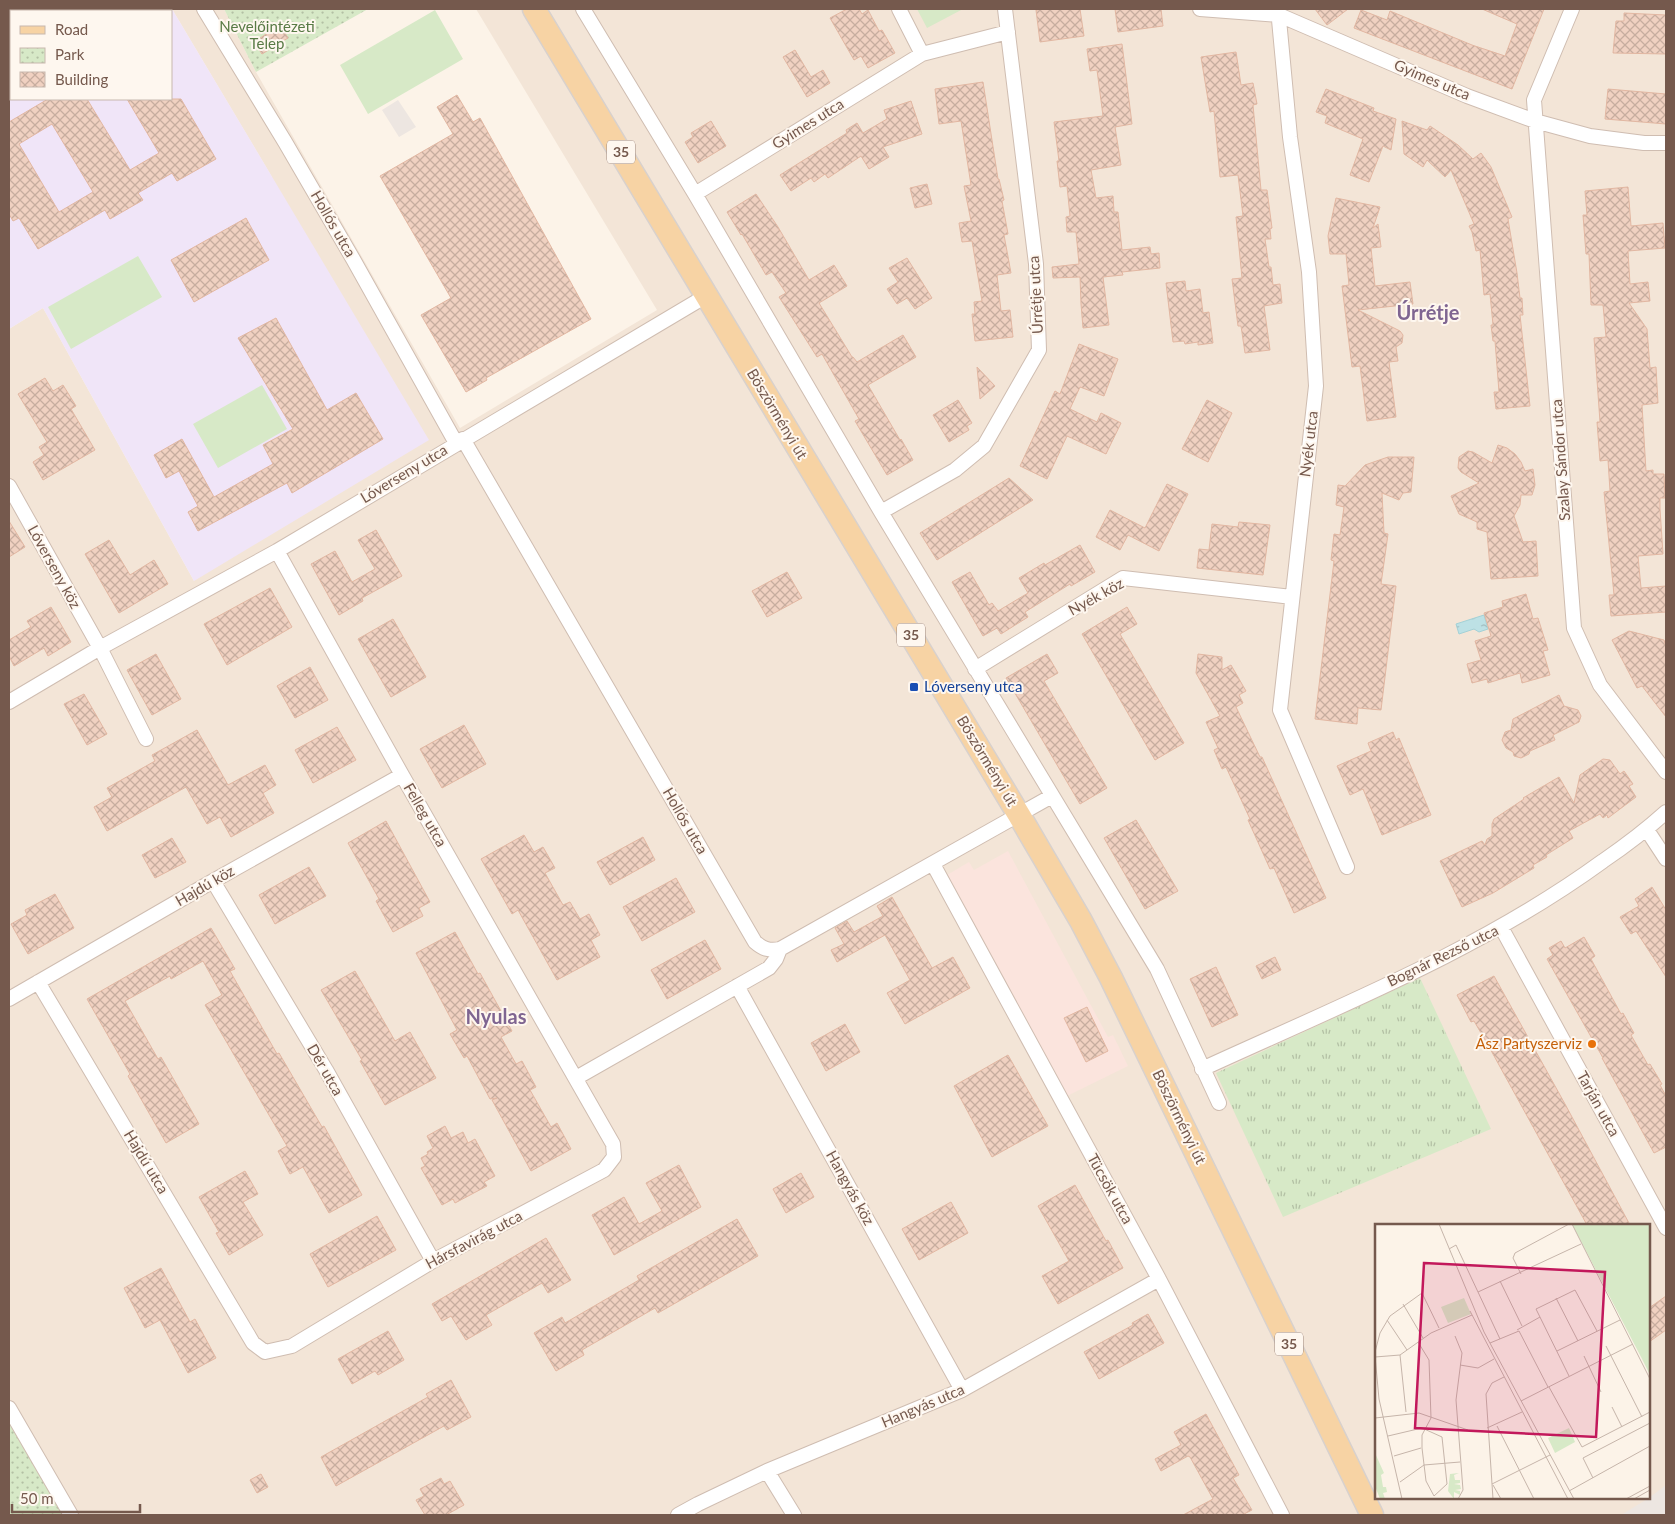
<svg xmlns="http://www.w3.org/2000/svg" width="1675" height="1524" font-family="Lato,sans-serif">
  <defs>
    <pattern id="grass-tufts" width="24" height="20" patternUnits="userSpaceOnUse" patternTransform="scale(1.25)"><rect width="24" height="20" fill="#d7e9c7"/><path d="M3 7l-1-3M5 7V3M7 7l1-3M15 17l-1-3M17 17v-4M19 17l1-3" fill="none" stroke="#b3c0a4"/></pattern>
    <pattern id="park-dots" width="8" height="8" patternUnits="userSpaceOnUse" patternTransform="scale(1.25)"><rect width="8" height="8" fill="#d7e9c7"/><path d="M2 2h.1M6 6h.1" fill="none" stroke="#b3c0a4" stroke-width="1.8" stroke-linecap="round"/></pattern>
    <pattern id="water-ripples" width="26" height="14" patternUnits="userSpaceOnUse" patternTransform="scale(1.25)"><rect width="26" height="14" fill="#bde1e5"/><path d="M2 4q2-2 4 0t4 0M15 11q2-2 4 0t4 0" fill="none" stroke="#9eb9bc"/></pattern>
    <pattern id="building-cross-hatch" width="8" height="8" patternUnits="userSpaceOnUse" patternTransform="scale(1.25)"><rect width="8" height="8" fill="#f0d1c1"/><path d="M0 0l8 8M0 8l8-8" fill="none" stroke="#c7ad9f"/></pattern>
  </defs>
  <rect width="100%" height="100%" fill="#fcf3e8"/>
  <path fill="#f3e5d7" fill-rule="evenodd" d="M172,9H224L256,72L460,428L657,310L476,9H1666V1515H63L9,1422V329L43,308L194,581L272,177ZM1376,1225H1649V1498H1376Z"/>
  <path fill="#fbe4dd" d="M1008,851L1108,1037L1113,1035L1128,1066L1065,1097L947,875L969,862L974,870Z"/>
  <path fill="#ede6e1" d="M398,100L416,127L399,137L382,110Z
    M1666,1485V1515H1621L1649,1498Z"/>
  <path fill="#f0e5f8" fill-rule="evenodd" d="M9,9H172L429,440L194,581L43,308L9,329ZM11,11H171V99H11Z"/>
  <path fill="url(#grass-tufts)" d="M1420,978L1491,1129L1283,1217L1216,1073Z"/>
  <path fill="url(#park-dots)" d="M224,9H368L256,72Z
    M9,1422L63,1515H9Z"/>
  <path fill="#d7e9c7" d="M917,9H963L927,28Z
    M435,10L463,59L368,114L340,65Z
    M138,256L162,297L71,349L48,307Z
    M262,385L287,429L218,468L193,424Z"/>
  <path fill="url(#water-ripples)" stroke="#a4d1d6" d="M1484,615L1488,629L1479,632L1474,629L1459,634L1456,624Z"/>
  <path fill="url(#building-cross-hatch)" stroke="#e2b7a2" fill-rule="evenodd" d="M847,9H859L862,14L868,10L879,31L882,30L895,53L868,68L861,56L854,60L830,18Z
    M1044,9H1080L1084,36L1040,42L1036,10Z
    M1115,9H1161L1163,26L1118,32Z
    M1315,9H1348L1327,25Z
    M1482,9H1544L1512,89L1354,28L1361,10L1387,20L1390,11L1472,45L1505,56L1517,24Z
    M1624,13L1666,15V54L1613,53L1616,21H1624Z
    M280,25L288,38L262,54L254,42Z
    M1122,44L1132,124L1115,127L1121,165L1091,170L1096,198L1113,196L1114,212H1118L1122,250L1150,247L1151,254L1159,253L1160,268L1122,272L1123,275L1103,277L1109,325L1083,328L1081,304L1080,277L1053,278L1052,267L1079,264L1076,232H1067L1066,217L1070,216L1067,186L1060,187L1057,161H1059L1054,122L1103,116L1097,70L1090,71L1087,49Z
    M795,50L811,77L823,70L830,83L807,97L783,57Z
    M1236,52L1241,85L1253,83L1257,104L1253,105L1261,190H1267L1272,228L1270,229L1271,239H1265L1269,267H1271L1273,285L1280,284L1282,303L1264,306L1270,350L1245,353L1241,326H1238L1232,279L1242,278L1236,217L1243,216L1238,175L1220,177L1214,111L1210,112L1201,57Z
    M983,82L998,179H999L1004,200L1002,201L1008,234L1004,235L1011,273L997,275L1001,311L1010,310L1013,337L975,341L972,314H975L974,302L982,301L972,241L962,242L959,223L971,221L964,186L971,185L961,121L939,124L935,89Z
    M1326,89L1374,108L1373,111L1396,119L1391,150L1383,146L1369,182L1350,175L1363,139L1325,123L1327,116L1316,112Z
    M1608,89L1666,94V124L1605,119Z
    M457,95L473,122L480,118L591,319L486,378L487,380L466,392L421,315L451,298L380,176L453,134L437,107Z
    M48,99H87L130,170L159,153L127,99H181L216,159L177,181L172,173L138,193L143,200L110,219L105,210L38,249L19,218L13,221L9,214V122ZM52,124L93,192L59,212L19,144Z
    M911,101L922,134L883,147L889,157L869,169L861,156L828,178L825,174L814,182L811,178L791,191L780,175L847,133L846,130L857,123L863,133L887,119L884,110Z
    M711,121L726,146L698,163L685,142L693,137L691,133Z
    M1402,121L1427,130L1430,126L1458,145L1473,159L1481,153L1491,167L1512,217L1508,219L1517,273L1520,298H1522L1523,315H1520L1530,406L1496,409L1494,392H1499L1495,341H1493L1491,325H1493L1490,294L1484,295L1480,250L1476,251L1472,232L1469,226L1474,224L1451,170L1445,177L1427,160L1423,167L1404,154Z
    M927,184L932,204L915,208L910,188Z
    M1628,187L1631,226L1663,223L1665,248L1628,251L1630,284L1648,282L1650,301L1629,303L1647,329L1650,368L1656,367L1658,403L1642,405L1646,471L1653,470V474H1664L1665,498H1660V509L1663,554L1638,556L1641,588L1666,586V612L1611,616L1609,595H1614L1604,492L1610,491L1608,460L1600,461L1597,422H1600L1594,338L1606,337L1603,305H1591L1589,254H1586L1583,215H1587L1585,191Z
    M756,194L778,227L809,280L834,265L847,286L819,303L852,357H853L857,362L903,335L916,357L868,385L900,440L901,439L913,460L887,475L855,421L859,419L822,354L817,357L779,297L786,293L772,272L766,275L742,234L741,235L727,212Z
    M1336,198L1380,207L1373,228L1378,224L1381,247L1371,248L1375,286L1410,282L1413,304L1358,310L1400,331L1403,335L1402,343L1396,347L1398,361L1389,362L1396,417L1367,421L1360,366L1352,367L1342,286L1349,285L1346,254H1330L1328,236Z
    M246,218L269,260L194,302L171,260Z
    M907,258L932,298L915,309L907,298L897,304L887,289L898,282L889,268Z
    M1185,281L1186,291L1200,289L1203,313L1209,312L1213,343L1198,345V342L1185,344L1184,341L1173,342L1166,283Z
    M276,318L327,410L356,393L383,439L292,493L287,483L198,531L188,512L198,506L179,471L166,478L154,455L182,439L214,497L273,464L263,445L293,429L238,338Z
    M1079,344L1118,359L1104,396L1080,387L1070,409L1097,422L1101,413L1121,423L1106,454L1067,436L1047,479L1020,466L1055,391L1060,394Z
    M977,367L995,386L980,399Z
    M45,378L53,391L63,385L76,406L71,409L95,450L43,480L33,462L44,455L39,447L47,442L18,394Z
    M958,400L972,423L967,426L969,430L949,442L933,415Z
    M1207,400L1232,413L1208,462L1182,449Z
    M1498,445L1507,448L1515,454L1521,462L1525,471L1533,469L1535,485L1532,495H1521L1520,505L1514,516L1523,542L1536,541L1538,576L1491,579L1487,532L1477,529V522L1459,514L1451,496L1479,483L1461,472L1458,468L1459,457L1468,451L1473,452L1492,463Z
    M1388,457H1414L1411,492L1403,493L1399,500L1382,493L1384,533L1388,534L1381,584L1396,586L1381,710L1358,708L1357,724L1315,719L1334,561L1331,560L1334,534L1340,535L1344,507L1336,505L1338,485L1345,486L1365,465Z
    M1009,478L1033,500L937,560L920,533Z
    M1167,484L1188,494L1159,551L1128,535L1120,550L1096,537L1110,510L1145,528Z
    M9,521L25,547L9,557Z
    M1239,522L1270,525L1263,575L1197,568L1199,549L1209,550L1212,524L1238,527Z
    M376,530L402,576L362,598L363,601L339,615L311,564L335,551L352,582L375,569L358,540Z
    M109,540L130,575L154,560L168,584L119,613L85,554Z
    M1080,545L1095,572L1071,586L1070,584L1025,612L1028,617L1001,634L997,628L983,636L952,582L970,572L989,605L992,603L998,611L1028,593L1019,578L1044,563L1045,565Z
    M787,572L802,598L767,617L752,591Z
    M270,588L292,627L227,665L204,624Z
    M1526,594L1533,619L1538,618L1548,650L1543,651L1550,675L1522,683L1520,673L1488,683L1487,679L1472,683L1467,664L1481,660L1475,641L1491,636L1484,613L1503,607L1502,601Z
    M51,607L71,642L48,656L44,648L14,666L9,656V640L31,627L27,621Z
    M1127,607L1137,624L1120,634L1184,743L1155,760L1082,634Z
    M393,619L426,677L391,697L358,639Z
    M1629,631L1664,640L1666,647V717L1642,686L1637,688L1612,640Z
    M156,654L181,699L152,715L127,670Z
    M1047,654L1058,673L1044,681L1107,788L1080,804L1006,678Z
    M1198,654L1222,657V670L1231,665L1246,691L1239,695L1243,703L1236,707L1260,757H1262L1326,898L1294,913L1274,868L1270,869L1248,820L1250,819L1226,767L1222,769L1214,750L1218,748L1206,722L1220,716L1196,673Z
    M310,667L328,700L295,718L277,686Z
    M84,694L107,734L87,745L64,704Z
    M1559,695L1564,706L1578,710L1581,716L1579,722L1553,735L1555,740L1530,751L1529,754L1521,758L1514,756L1513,752L1506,748L1502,740L1505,732L1511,730L1513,719Z
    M464,725L486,764L442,788L420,749Z
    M337,727L356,760L313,783L295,750Z
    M197,730L228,785L265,765L276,785L263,793L274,813L231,837L220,817L207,824L186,787L107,831L94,807L112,797L107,788L155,761L152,755Z
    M1393,732L1396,740L1399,738L1431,815L1382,835L1363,789L1350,795L1337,766L1371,751L1368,743Z
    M1603,759L1610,760L1620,774L1624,771L1633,784L1629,786L1636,797L1608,818L1607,815L1603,818L1600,814L1569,831L1573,838L1546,855L1547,857L1533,865L1534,868L1493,893L1462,907L1440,861L1482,841L1485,845L1487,839L1492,836V824L1494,819L1524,799L1523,798L1559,777L1574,803L1580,775Z
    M1136,820L1178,891L1145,909L1104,838Z
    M386,821L430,902L419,908L423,916L393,932L376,901L379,899L348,843Z
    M524,835L534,852L543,847L555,868L545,873L563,905L570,902L580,919L589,914L600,935L591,940L600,957L557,980L518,910L512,914L481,859Z
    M643,837L655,860L610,885L597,862Z
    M172,838L186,862L155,878L142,855Z
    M309,867L326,896L275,924L259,895Z
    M676,878L695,912L642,941L623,907Z
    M1652,887L1666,910V977L1636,931L1631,934L1620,917L1639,906L1635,899Z
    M55,894L74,928L28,954L11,924L27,915L25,910Z
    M892,897L932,968L953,957L970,988L905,1024L887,993L910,980L885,935L837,962L831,950L844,944L835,928L847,921L854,932L883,916L877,906Z
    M211,928L235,969L230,971L277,1054L279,1053L322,1127L324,1126L362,1195L329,1213L303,1167L290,1174L278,1151L287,1146L205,1005L222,995L203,961L171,979L170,976L125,1001L158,1059L161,1057L199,1124L166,1143L128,1076L130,1074L87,999Z
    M455,932L478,974L480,973L512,1031L501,1037L516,1064L522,1061L536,1087L530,1090L551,1127L557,1123L571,1149L531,1171L492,1100L497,1098L490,1099L467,1056L464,1058L450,1034L457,1030L416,953Z
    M1584,937L1595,956L1591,959L1621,1014L1623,1013L1634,1033L1631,1035L1648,1065L1650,1064L1662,1084L1660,1085L1666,1096V1147L1654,1153L1602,1058H1603L1547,959L1553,955L1549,948L1561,941L1565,948Z
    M705,940L721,969L667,999L651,970Z
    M1275,957L1281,970L1262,979L1256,966Z
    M1216,967L1238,1015L1212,1027L1190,979Z
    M355,971L395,1041L410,1032L436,1078L385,1105L360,1061L362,1060L321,990Z
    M1494,976L1565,1104L1630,1225H1587L1488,1045L1474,1021L1471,1022L1457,995Z
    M1087,1007L1108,1051L1086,1062L1064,1018Z
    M845,1024L860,1052L826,1071L811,1043Z
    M1008,1055L1048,1126L992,1157L954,1086Z
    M445,1126L451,1138L463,1132L468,1143L475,1139L495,1176L484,1182L487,1186L455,1203L453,1199L442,1205L421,1168L425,1166L421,1158L428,1154L427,1152L433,1148L427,1136Z
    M679,1165L701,1207L614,1255L592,1215L624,1197L639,1224L662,1211L646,1183Z
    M245,1171L258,1194L243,1202L263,1235L229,1255L216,1233L219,1232L199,1197Z
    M801,1173L814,1197L786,1213L773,1189Z
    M1075,1185L1106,1241L1108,1240L1123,1268L1058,1304L1042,1276L1069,1261L1038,1206Z
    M951,1202L968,1233L919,1260L902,1229Z
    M377,1216L396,1250L328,1287L310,1254Z
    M737,1219L758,1256L658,1313L655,1308L582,1350L584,1355L556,1371L534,1333L562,1317L565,1323L639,1280L637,1276Z
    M546,1238L571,1280L548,1293L542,1283L486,1315L492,1325L466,1340L451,1316L442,1321L432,1304Z
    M161,1268L190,1322L195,1319L216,1358L188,1373L160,1320L145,1328L124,1288Z
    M1666,1296V1330L1649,1342V1308Z
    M1148,1314L1164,1343L1099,1379L1084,1352L1133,1325L1132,1323Z
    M388,1331L404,1360L378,1375L375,1371L352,1384L338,1359Z
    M451,1380L471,1417L447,1430L444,1426L336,1486L321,1457L428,1397L426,1394Z
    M1206,1414L1239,1475L1233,1478L1252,1510L1242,1515H1183L1213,1499L1190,1457L1188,1456L1161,1471L1155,1459L1181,1445L1174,1432Z
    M261,1474L268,1487L257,1493L250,1480Z
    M441,1478L444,1484L450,1481L464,1505L446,1515H425L416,1500L424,1496L420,1489Z"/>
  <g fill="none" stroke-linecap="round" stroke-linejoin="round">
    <defs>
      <path id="street" d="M204,9L285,142L353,259L456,443
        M583,9L695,194L881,512L1157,969L1219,1103
        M899,9L922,54
        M1200,9L1279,15L1467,96L1535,121L1590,136L1644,143H1666
        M1278,9L1290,137L1309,272L1316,386L1280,710L1347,867
        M1572,9L1534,100L1574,628L1600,685L1666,772
        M695,194L922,54L1008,32
        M463,439L755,942C763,949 769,951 780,949L1052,796
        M9,486L100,648L146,739
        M881,512L955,470L984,446L1039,350L1036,264L1005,9
        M975,669L1123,578L1292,597
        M9,702L100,648L277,551L706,296
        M1647,830L1666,859
        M933,864L1159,1279L1282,1515
        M213,881L326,1070L433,1261
        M1501,927L1666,1228
        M38,982L253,1343L265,1352L292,1346L433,1261L604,1170L614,1157L613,1144L402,775L277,551
        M737,986L962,1390
        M9,999L213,881L402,775
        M1202,1069C1339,1006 1481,950 1603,861C1625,846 1646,830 1666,812
        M576,1078L769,968L776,959L780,949
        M9,1408L71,1515
        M767,1471L794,1515
        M678,1515L698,1504L767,1471L962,1390L1159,1279"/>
      <path id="primary" d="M534,9L1019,815L1081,921L1111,978L1372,1515"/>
    </defs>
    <use href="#street" stroke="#cfbdb1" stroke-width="16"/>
    <use href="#primary" stroke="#d8d1cd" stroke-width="25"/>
    <use href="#street" stroke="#fff" stroke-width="14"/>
    <use href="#primary" stroke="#f7d3a4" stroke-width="22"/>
  </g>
  <rect fill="#1a4fb4" stroke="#fef7ef" stroke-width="2" x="909" y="682" width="10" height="10" rx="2.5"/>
  <circle fill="#e8710a" stroke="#fef7ef" stroke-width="2" cx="1592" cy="1044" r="5"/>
  <g text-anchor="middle" stroke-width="4" stroke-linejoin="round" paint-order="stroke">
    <g fill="#fef7ef" stroke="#9e887e" stroke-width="1">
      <rect x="607" y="140.5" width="28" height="23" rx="4"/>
      <rect x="897" y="623.5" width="28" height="23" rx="4"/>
      <rect x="1275" y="1332.5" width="28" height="23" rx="4"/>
    </g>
    <g font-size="14" font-weight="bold" fill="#75594d">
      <text x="621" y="157">35</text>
      <text x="911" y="640">35</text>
      <text x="1289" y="1349">35</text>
    </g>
    <g font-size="15" fill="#587a45" stroke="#fef7ef">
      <text x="267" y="32">Nevelőintézeti<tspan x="267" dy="17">Telep</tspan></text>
    </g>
    <g font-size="15" fill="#75594d" stroke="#fef7ef">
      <text transform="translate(1432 80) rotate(23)" y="5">Gyimes utca</text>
      <text transform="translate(808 124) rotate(-32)" y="5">Gyimes utca</text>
      <text transform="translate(333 224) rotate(60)" y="5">Hollós utca</text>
      <text transform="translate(1036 295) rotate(-93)" y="5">Úrrétje utca</text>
      <text transform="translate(777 414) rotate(59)" y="5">Böszörményi út</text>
      <text transform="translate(1309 444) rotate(-83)" y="5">Nyék utca</text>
      <text transform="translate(1561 460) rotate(-94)" y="5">Szalay Sándor utca</text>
      <text transform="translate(404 474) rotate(-31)" y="5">Lóverseny utca</text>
      <text transform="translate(54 567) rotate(61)" y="5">Lóverseny köz</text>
      <text transform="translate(1096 597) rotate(-29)" y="5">Nyék köz</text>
      <text transform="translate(987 761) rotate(59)" y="5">Böszörményi út</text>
      <text transform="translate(425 815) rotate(60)" y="5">Felleg utca</text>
      <text transform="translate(685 821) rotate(60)" y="5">Hollós utca</text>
      <text transform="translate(205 886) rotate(-30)" y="5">Hajdú köz</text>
      <text transform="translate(1443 956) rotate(-26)" y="5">Bognár Rezső utca</text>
      <text transform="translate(325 1070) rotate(60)" y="5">Dér utca</text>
      <text transform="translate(1598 1104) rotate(61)" y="5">Tarján utca</text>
      <text transform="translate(1179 1117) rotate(64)" y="5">Böszörményi út</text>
      <text transform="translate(146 1162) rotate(59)" y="5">Hajdú utca</text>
      <text transform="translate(850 1188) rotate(61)" y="5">Hangyás köz</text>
      <text transform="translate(1110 1189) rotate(61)" y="5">Tücsök utca</text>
      <text transform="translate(474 1240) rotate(-28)" y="5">Hársfavirág utca</text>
      <text transform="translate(923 1406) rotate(-23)" y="5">Hangyás utca</text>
    </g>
    <g font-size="15" fill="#164399" stroke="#fef7ef" text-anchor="start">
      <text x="924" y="692">Lóverseny utca</text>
    </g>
    <g font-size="15" fill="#c56008" stroke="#fef7ef" text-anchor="end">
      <text x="1582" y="1049">Ász Partyszerviz</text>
    </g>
    <g font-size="20" font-weight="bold" fill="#7f6591" stroke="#fef7ef">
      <text x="1428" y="320">Úrrétje</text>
      <text x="496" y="1024">Nyulas</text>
    </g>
  </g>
  <g transform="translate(1375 1224)">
    <rect width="275" height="275" fill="#fcf3e8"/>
    <path d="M89,74L96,90L73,99L66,83Z" fill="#d7e9c7"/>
    <path d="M0,229L9,249L6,251L8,263H11L12,268L8,269L10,275H5L0,262Z" fill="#d7e9c7"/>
    <path d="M197,0H275V151L266,133ZM194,204L200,218L180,229L173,214ZM84,249L79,251L80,256H85V259L79,260L85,261L86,265L80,266L85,267V271L79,268V275L73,267L75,250Z" fill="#d7e9c7"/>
    <path fill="none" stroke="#c6b5aa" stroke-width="1" d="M64,0L109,108L199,275M197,0L275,155M74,25L81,21L125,115M146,50L138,34L140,29L194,0M125,57L147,102M103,68L206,20M181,74L203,117M28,80L48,114M95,87L193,275M12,96L32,126M142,106L165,93M80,112L87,129L81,176L88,266L83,275M43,118L54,136L56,194L47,211V224L51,257L59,272M115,119L144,107L173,163M231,122L267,193M182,127L245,96M0,128L5,109L15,92L47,69L64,104M25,131L31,188M0,132L4,175L27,275M209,132L226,168M0,133L25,131L56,109L97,91M85,141L103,144L119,135M194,152L161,85L200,66L222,107M174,163L207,223L275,188M146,177L258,120M237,183L247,203M0,194L44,189L93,206M122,202L159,275M112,204L147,188M13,212L47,204L67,213L72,260L59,272M19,232L46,224M218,254L208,234L275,199M25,258L49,241L85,238M117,260L175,231M118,261L126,275M194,267L275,222M118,275L111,170L117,159L129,153M251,275L275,262M259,275L275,266"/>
    <path fill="#c2185b" fill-opacity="0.15" stroke="#c2185b" stroke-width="2.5" d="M49,39L230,48L221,213L40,204Z"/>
    <rect width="275" height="275" fill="none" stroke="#75594d" stroke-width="2.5"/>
  </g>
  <rect width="1675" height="1524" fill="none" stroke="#75594d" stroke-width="20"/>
  <rect x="10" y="10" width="162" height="90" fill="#fef7ef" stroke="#c7b8ae"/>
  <rect x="20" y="26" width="25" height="8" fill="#f7d3a4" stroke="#c7b8ae"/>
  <text x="55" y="35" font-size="15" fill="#75594d">Road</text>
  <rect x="20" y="48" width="25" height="15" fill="url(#park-dots)" stroke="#c7b8ae"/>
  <text x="55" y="60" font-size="15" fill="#75594d">Park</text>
  <rect x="20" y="72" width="25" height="15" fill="url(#building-cross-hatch)" stroke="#c7b8ae"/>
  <text x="55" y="85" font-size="15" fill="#75594d">Building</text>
  <path d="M12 1504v8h128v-8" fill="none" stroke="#75594d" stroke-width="2.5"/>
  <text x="20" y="1504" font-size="15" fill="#75594d" stroke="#fef7ef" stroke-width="4" paint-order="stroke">50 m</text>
</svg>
